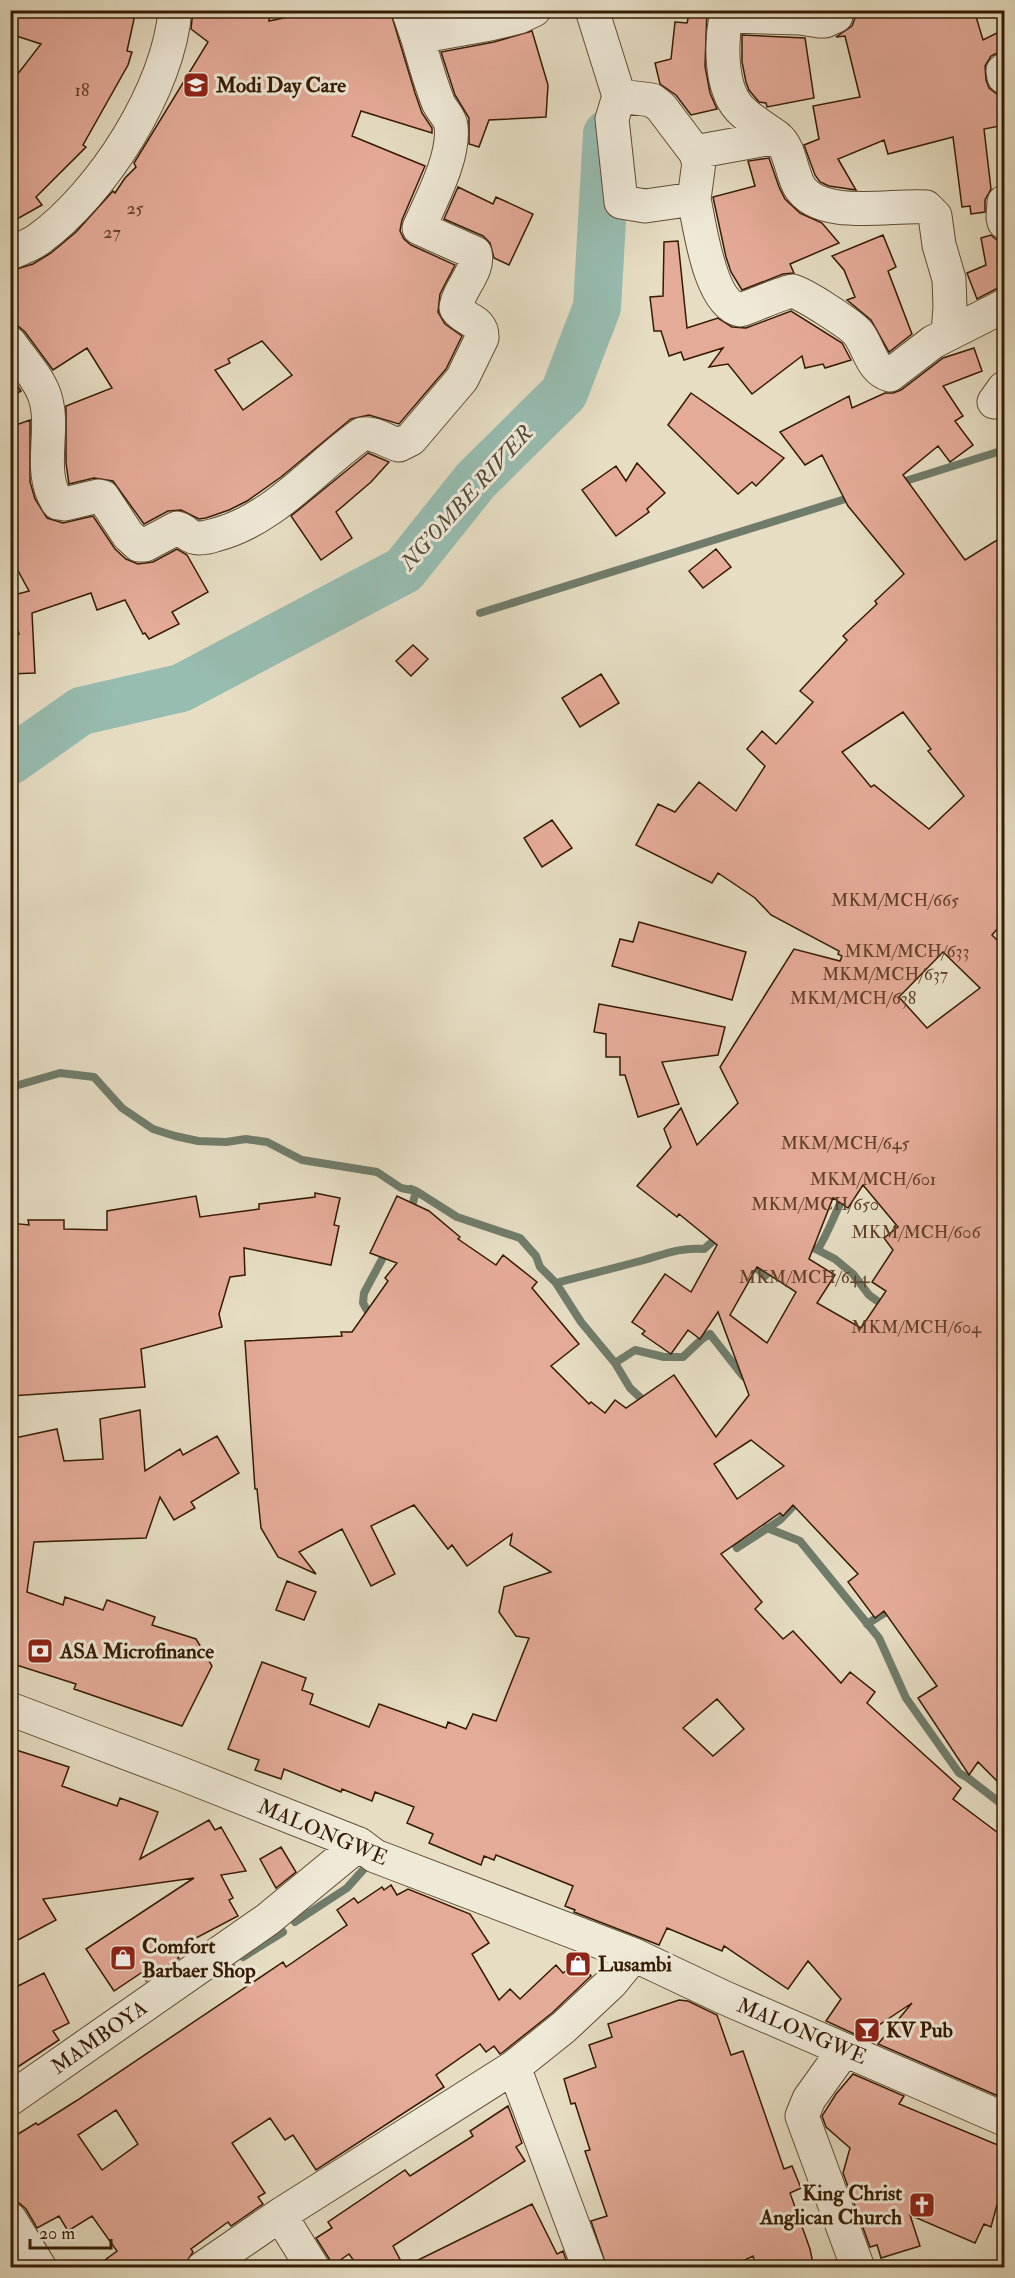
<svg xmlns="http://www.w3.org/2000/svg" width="1015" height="2278" font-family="'IM FELL Double Pica',serif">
  <rect width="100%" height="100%" fill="#e6ddc3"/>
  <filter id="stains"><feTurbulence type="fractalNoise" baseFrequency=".00333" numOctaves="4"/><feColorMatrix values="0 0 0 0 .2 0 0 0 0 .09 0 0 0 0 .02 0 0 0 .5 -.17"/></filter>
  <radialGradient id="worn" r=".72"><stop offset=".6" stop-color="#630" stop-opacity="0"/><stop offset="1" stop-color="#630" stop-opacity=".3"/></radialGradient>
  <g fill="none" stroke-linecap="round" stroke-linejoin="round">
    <path stroke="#707c6b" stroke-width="8" d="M896,484L1004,450
      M480,613L855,496
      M10,1091L15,1086L60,1073L94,1077L122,1108L153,1129L175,1136L198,1141L226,1142L246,1139L267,1142L302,1160L377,1172L401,1188L416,1191L457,1217L520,1238L536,1256L540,1267L556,1283L581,1322L615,1363L630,1388L645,1402L647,1406
      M410,1214L416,1191L411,1189
      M804,1243L835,1259L853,1274L869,1295L887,1308
      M818,1249C829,1232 835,1212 845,1194
      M749,1261L765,1276L774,1267
      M556,1283C586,1275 615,1268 644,1260C665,1254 681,1247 704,1249L719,1236L721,1238
      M372,1319L363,1303L364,1293L387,1250
      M615,1363L635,1350L664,1357H683L702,1339L710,1334L743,1376L749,1380
      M767,1528L800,1541L879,1638L906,1698L959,1773L968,1778L1004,1806
      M731,1535L737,1548L780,1520L800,1499
      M867,1624L894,1607
      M295,1922L347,1888L371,1861
      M243,1957L283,1932
      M216,1975L231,1965"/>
    <path stroke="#97bcb0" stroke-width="48" d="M10,761L81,711L181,688L404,570L476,480L564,393L597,307L607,134"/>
  </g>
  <path fill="#e5ab99" stroke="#351b03" stroke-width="1.5" fill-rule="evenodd" d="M10,10H136L127,51L132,52L128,65L83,145L86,147L36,197L42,205L10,223V84L41,44L10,34Z
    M193,10H270L269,21L322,10H390L415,93L422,113L432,128V133L361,111L352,136L425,166L402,220L400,231L404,239L411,245L455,265L440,294L438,312L445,324L462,336L446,369L399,424L369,415L351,419L281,477L247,501L229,510L206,518L199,519L181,510L168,511L144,524L113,481L94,478L69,484L66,463V406L112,388L87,348L53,370L25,332L18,326L10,325V271L33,264L51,253L76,232L113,191L115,193L125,178L136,167L134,163L208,42L191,29ZM262,341L292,375L243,410L215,370L230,363L228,359Z
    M690,10H707L705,66L710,93L717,109L691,115L676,95L660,84L655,63L671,59L675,22L687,23Z
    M854,10H974L983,40L1005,29V52H999L991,56L985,66L986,80L989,88L997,94L1002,95L1005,125L984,129L991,189L985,200V212L971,214L970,206L962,207L953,137L888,154L884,140L838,159L856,190L829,186L820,182L815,175L804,145L819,139L813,106L860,97L845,36L836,37L852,26L855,18Z
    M532,31L548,85L546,117L489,120L479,147L469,144V118L455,95L441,52L494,42Z
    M742,35L805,38L814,98L767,107L766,103L759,102L749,90L746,82L742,62Z
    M769,158L779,187L785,199L800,213L822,223L839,243L790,264L794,273L783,274L742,290L731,272L726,257L713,197L755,186L748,161Z
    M458,187L493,204L496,197L533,214L509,265L494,258L490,243L483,236L444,219Z
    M883,235L896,267L888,271L912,334L889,352L871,320L847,300L855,297L844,270L832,256Z
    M991,235L997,240H1005V287L996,289L977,299L967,273L986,265L981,238Z
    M678,241L687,328L718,318L732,327L746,328L791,311L842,343L851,360L825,368L823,364L805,368L802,356L752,394L728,364L709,367L723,348L684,360L681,352L669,356L661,331H654L650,297L663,296L664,242Z
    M974,348L982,371L943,386L963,416L955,421L973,445L950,462L938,446L903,475L965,560L1005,535V920L992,935L1005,948V1070L1000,1074L1005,1079V1789L978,1762L969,1775L918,1698L937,1686L884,1611L875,1618L848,1582L858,1574L793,1505L783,1516L780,1513L721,1554L762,1602L755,1609L783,1639L793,1631L841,1683L850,1672L875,1692L867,1703L961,1788L953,1799L1005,1838V2099L878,2044L912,2003L861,2037L826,2021L841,1999L808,1961L788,1989L724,1946L722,1951L667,1928L659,1945L574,1912L575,1910L565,1906L573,1886L496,1855L494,1860L484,1856L481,1865L429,1843L433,1834L407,1823L414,1807L375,1792L372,1801L342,1789L341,1792L284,1769L281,1779L255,1770L259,1760L228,1749L262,1662L306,1678L302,1690L313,1694L310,1704L369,1727L379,1704L446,1728L448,1722L466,1729L473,1714L496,1721L529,1638L516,1636L499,1612L504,1587L551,1572L510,1545L512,1534L467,1566L452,1545L448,1549L414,1505L371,1526L395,1574L371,1586L342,1529L299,1552L316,1574L278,1557L261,1528L257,1489H255L245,1341L342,1336L341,1332H352L388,1281L385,1278L397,1263L370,1253L397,1196L429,1211L460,1237L458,1239L496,1265L503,1255L537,1282L532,1288L579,1344L551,1366L589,1404L591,1402L605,1413L615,1400L626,1408L674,1375L716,1437L749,1395L718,1312L700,1339L688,1330L671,1354L642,1334L645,1331L632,1322L665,1274L691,1292L717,1245L679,1214L677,1217L637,1186L671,1147L664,1129L681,1108L697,1145L738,1103L720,1067L794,949L840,961L842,956L838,954L839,951L771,915L755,898L718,873L712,883L636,845L658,804L675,812L699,782L736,811L765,766L747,749L762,731L776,744L813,702L800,691L847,640L843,636L877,604L875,601L904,574L848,506L822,455L805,465L780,432L849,396L852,408L885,393H893L901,390L943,358ZM903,712L931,749L928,751L964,796L929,829L874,785L871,787L842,752ZM943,952L980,988L927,1028L899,997ZM863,1185L898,1227L884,1238L893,1250L872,1282L886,1291L861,1328L817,1303L835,1275L809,1259L833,1198L848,1208ZM757,1267L796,1292L767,1343L730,1315ZM751,1440L784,1466L737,1499L714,1464ZM717,1699L744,1729L713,1756L683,1728Z
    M10,375L21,391L10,398Z
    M691,393L784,458L756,486L752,482L738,494L668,425Z
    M30,420V482L35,499L47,518L63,523L93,516L115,549L126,559L138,564L153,562L177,549L187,555L208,592L172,612L179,624L149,639L145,633L143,634L125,600L97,610L91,593L32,613L35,673L10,674V635L19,634L10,606V596L29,591L16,567L10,511V427Z
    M368,453L389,462L371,482L336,512L352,538L321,560L291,516Z
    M637,463L665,493L647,509L649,512L616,536L582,490L616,466L626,481Z
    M716,549L731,567L703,588L689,571Z
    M413,645L428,659L411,676L396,661Z
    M601,674L619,703L580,727L562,698Z
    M552,820L572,848L542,867L524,838Z
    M639,922L746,952L732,1000L612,966L620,939L633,942Z
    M599,1004L725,1027L718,1055L662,1062L679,1104L638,1117L625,1075H620V1057H606V1034L594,1032Z
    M315,1193L340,1198L334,1225L339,1226L331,1265L244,1248L245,1275L230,1277L219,1314L222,1327L141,1349L145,1387L10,1396V1295H14V1254L10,1253V1223L29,1225L28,1220H64V1229L107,1230V1211L196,1196L200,1217L259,1209V1204L315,1197Z
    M140,1410L145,1471L180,1449L183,1455L217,1436L239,1473L191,1502L195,1508L174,1520L160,1497L146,1538L34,1542L27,1592L63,1605L65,1597L103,1610L107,1600L155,1617L152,1625L196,1639L212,1666L182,1726L74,1689L76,1684L10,1663V1474L17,1472L10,1439L57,1429L64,1461L103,1459L100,1419Z
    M287,1581L316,1592L304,1620L276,1610Z
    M10,1748L69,1767L62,1786L117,1806L120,1798L158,1812L140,1859L209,1820L215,1830L221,1827L246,1871L221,1875L233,1898L229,1900L238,1916L173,1950L179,1958L146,1981L141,1973L114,1991L86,1949L194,1878L43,1899L56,1920L18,1940L17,1938L10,1941Z
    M281,1847L296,1872L276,1888L260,1859Z
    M391,1885L397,1895L408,1889L470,1914L489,1943L472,1954L499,2000L510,1989L520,1999L556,1965L563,1973L580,1961L591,1976L552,2013L503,2052L500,2054L494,2046L486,2052L480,2044L436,2075L444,2087L316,2170L293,2135L285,2140L270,2118L232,2143L265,2193L258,2197L263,2204L231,2226L228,2222L191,2249L193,2252L185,2264L180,2268H94L117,2251L92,2216L68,2231L59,2216L37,2228L26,2209L19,2203L10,2200V2139L36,2123L38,2125L76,2101L283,1962L286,1967L347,1925L337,1910L354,1898L358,1903L382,1887L384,1890ZM116,2110L138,2144L102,2170L78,2135Z
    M44,1973L69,2023L53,2031L59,2040L10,2072V1990Z
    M679,2000L688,2001L717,2015L731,2055L743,2051L784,2169L792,2166L801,2188L790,2193L810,2249L814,2268H757L753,2256L728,2268H607L591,2221L607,2216L585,2151L590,2150L575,2103L571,2104L564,2079L596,2067L589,2045L612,2037L608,2024Z
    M853,2074L904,2096L899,2104L1005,2148V2190L998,2201L991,2227L984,2224L975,2243L910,2215L920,2246L881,2258L877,2245L870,2247L843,2173L850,2148L826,2127L822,2116L836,2094Z
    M508,2106L522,2143L516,2147L525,2161L393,2246L404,2267L532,2204L557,2254L563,2251L569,2268H359L349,2254L333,2265L316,2238L332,2228L328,2222L405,2170L410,2176L473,2136L470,2131Z"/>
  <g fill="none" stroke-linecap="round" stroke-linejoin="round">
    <defs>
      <path id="minor" d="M408,10L418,39L429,35L490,24L519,17L534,10
        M592,10L619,96L612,119L621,202L645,206L694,199L699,162L695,152
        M725,10L726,16L800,18L819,21H825L836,16
        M726,16C721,42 720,87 739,108C749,119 764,128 777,137
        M1004,70L1003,71L1004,77
        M619,96L652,100L661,107L695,152L777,137C790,147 791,172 799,186C820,221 892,204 926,207L935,216L939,245L949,279L950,307L948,333
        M694,199C700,226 709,303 740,310C750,307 787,291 792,291C801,292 852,325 858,333C869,347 871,370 890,375L933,342L1004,306
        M1004,202L1003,217L1004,222
        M10,253C20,249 31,245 39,239C102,193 169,89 175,10
        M10,343C21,359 37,376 44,394C57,428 36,471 58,503L65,504L98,496L103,497L128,535L139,545H145L177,528C183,529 187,535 193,537C199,539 209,537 215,535C274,520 314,468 362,434C375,432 387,442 399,445L411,439L462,379L482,338C483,319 464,321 456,308C458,289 480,271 475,253L419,228C431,200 455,157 451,126C450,117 441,110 438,102C430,82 424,60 418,39
        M994,402L1004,388
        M10,1709L182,1774L359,1844L375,1856L634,1955L725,1998L1004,2119
        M844,2050L809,2099L802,2116L858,2268
        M514,2067L589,2268
        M10,2099L268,1919L359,1844
        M280,2215L313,2268
        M10,2219L40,2268
        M203,2268L280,2215L514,2067L564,2027L611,1983L634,1955"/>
    </defs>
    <use href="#minor" stroke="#614c33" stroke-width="35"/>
    <use href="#minor" stroke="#efe9d8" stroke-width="33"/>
  </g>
  <defs>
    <symbol id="school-square" viewBox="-11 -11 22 22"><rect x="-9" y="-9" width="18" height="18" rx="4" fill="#8f2418" stroke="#efe9d8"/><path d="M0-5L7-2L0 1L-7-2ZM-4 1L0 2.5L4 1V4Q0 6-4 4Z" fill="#fff"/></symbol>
    <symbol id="bank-square" viewBox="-11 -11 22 22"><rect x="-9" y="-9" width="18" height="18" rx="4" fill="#8f2418" stroke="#efe9d8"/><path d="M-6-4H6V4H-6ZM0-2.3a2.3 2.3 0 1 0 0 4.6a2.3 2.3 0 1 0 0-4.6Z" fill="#fff"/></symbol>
    <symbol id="shop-square" viewBox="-11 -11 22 22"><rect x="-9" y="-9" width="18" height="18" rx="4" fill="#8f2418" stroke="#efe9d8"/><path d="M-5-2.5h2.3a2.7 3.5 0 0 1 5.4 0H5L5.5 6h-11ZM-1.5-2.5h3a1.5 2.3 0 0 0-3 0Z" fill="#fff"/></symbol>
    <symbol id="bar-square" viewBox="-11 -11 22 22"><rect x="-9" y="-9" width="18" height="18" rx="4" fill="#8f2418" stroke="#efe9d8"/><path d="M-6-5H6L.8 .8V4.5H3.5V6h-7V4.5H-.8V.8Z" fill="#fff"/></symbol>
    <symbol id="church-square" viewBox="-11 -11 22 22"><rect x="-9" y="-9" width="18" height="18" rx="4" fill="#8f2418" stroke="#efe9d8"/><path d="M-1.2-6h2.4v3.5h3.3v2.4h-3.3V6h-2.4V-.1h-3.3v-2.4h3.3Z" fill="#fff"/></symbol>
  </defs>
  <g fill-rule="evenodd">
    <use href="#school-square" x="181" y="70" width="30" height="30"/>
    <use href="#bank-square" x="25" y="1636" width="30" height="30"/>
    <use href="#shop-square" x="108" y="1943" width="30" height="30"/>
    <use href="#shop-square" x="563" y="1949" width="30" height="30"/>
    <use href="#bar-square" x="852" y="2015" width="30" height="30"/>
    <use href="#church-square" x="907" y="2190" width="30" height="30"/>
  </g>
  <g text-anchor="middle" stroke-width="6" stroke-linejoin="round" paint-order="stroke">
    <g font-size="18" fill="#613f28">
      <text x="82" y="96">18</text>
      <text x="135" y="214">25</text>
      <text x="112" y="238">27</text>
      <text x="895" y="906">MKM/MCH/665</text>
      <text x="907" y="957">MKM/MCH/633</text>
      <text x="885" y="980">MKM/MCH/637</text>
      <text x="853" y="1004">MKM/MCH/638</text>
      <text x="845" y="1149">MKM/MCH/645</text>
      <text x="873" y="1185">MKM/MCH/601</text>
      <text x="815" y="1210">MKM/MCH/650</text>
      <text x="916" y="1238">MKM/MCH/606</text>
      <text x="804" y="1283">MKM/MCH/644</text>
      <text x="916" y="1333">MKM/MCH/604</text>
    </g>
    <g font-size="21" font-weight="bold" fill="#351b03" stroke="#efe9d8" text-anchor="start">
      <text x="216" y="92">Modi Day Care</text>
      <text x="60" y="1658">ASA Microfinance</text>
      <text x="142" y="1953">Comfort<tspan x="142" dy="24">Barbaer Shop</tspan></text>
      <text x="598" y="1971">Lusambi</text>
      <text x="886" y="2037">KV Pub</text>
      <text x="902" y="2200" text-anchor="end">King Christ<tspan x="902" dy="24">Anglican Church</tspan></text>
    </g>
    <g font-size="21" fill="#351b03" stroke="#efe9d8">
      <text transform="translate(323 1832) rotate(23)" y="7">MALONGWE</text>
      <text transform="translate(802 2031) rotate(23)" y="7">MALONGWE</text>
      <text transform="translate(99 2037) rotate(-35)" y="7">MAMBOYA</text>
    </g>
    <g font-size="22" font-style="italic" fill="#524b37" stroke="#efe9d8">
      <text transform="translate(466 497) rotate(-48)" y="8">NG'OMBE RIVER</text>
    </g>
  </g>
  <rect width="1015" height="2278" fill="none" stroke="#e6ddc3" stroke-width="36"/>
  <rect x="12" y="12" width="991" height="2254" fill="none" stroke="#351b03" stroke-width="3"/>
  <rect x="18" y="18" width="979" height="2242" fill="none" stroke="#351b03" stroke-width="1.5"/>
  <path d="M30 2239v9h81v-9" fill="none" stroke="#351b03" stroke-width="3"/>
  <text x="39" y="2239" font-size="18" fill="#351b03" stroke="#efe9d8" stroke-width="4.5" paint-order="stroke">20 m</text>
  <rect width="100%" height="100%" filter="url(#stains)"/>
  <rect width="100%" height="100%" fill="url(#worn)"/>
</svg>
